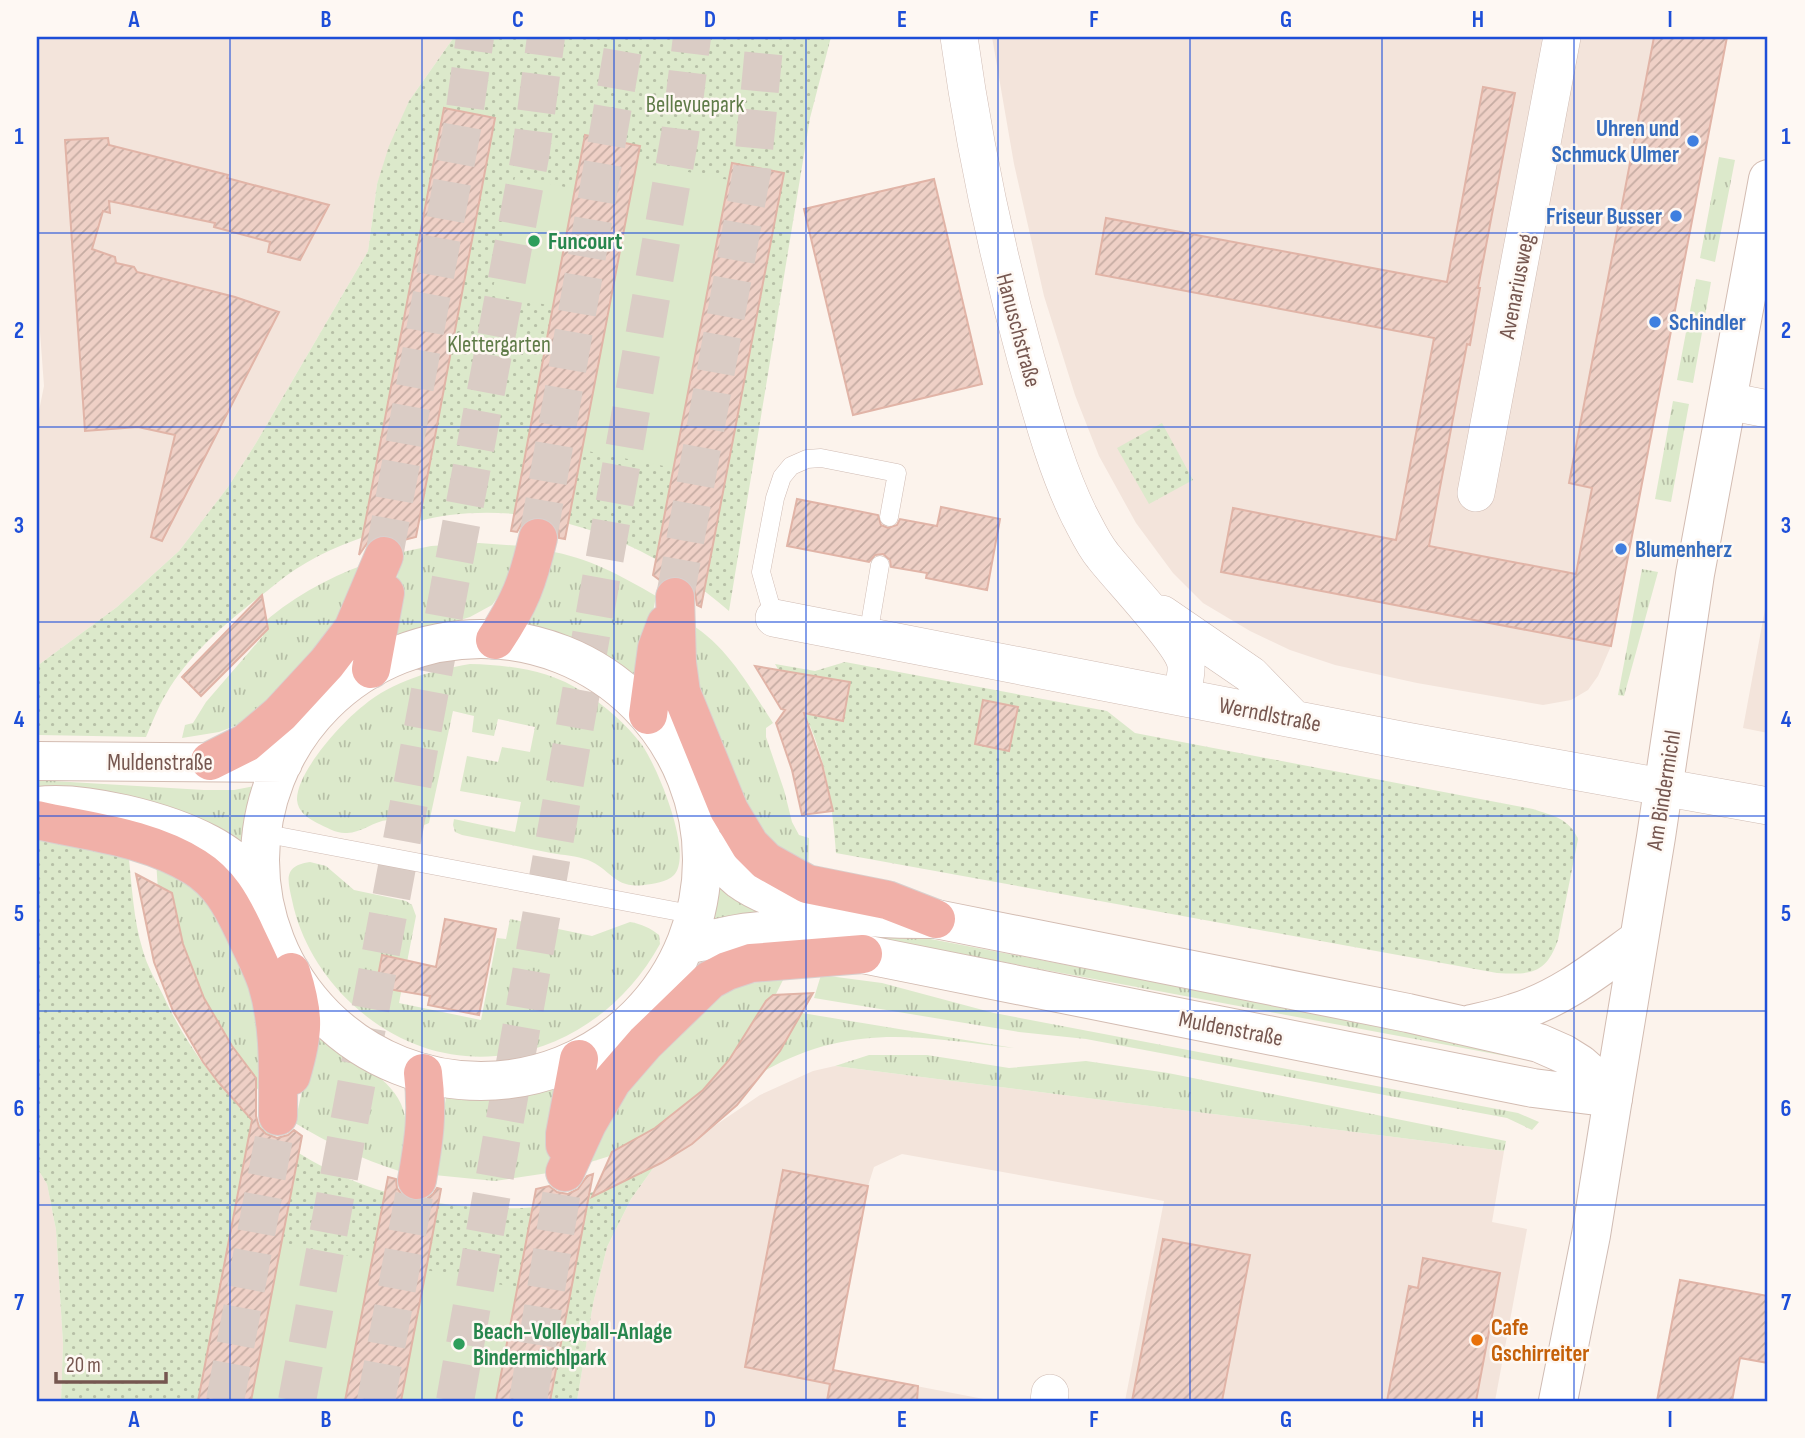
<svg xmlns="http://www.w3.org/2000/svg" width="1805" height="1438" font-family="'Sofia Sans Condensed',sans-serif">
  <defs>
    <pattern id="grass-tufts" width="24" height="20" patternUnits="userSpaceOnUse" patternTransform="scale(1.75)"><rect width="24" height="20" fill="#dce9cb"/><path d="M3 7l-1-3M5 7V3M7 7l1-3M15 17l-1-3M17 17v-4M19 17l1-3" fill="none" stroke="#b7c0a7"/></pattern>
    <pattern id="park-dots" width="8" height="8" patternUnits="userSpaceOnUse" patternTransform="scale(1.75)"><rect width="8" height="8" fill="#dce9cb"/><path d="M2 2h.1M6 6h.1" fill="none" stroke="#b7c0a7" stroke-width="1.8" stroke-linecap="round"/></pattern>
    <pattern id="building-hatch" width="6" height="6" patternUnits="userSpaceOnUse" patternTransform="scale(1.75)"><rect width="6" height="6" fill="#efd0c6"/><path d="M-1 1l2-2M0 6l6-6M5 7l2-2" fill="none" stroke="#c6aca3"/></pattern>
  </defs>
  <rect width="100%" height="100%" fill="#fcf3ec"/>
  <path fill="#f3e4db" d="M37,37H454L409,101L377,184L368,251L256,443L228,487L179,551L117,607L37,666V421L44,386L37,291Z
    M992,37H1727L1611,646L1598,676L1588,690L1571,700L1543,705L1417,683L1335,665L1290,650L1250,631L1203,603L1173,573L1136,523L1099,456L1075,395L1044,296L1014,164Z
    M1768,593V733L1743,728Z
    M835,1066L1504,1151L1492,1222L1527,1229L1495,1401H1125L1164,1201L902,1154L874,1167L868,1186L833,1370L994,1401H577L593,1304L607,1247L631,1199L654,1167L760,1095L813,1071Z
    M37,1168L47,1184L56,1230L63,1344L61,1401H37Z"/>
  <path fill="url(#grass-tufts)" d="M1719,157L1735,160L1715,262L1700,258Z
    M1696,279L1711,282L1693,383L1677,380Z
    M1673,401L1689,404L1671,502L1655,499Z
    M479,543L521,546L503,590L492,605L470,617L404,638L383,649L402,552L431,546Z
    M548,551C587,557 622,576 656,596L639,688C602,658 567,638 520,628Z
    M366,564L351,613L254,719L219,732L182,738L185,725L193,723L206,702L263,636L259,627C289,599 327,578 366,564Z
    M1642,569L1658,572L1624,696L1618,695Z
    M690,624C727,645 750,688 773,723L766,728V737L784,790L792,822L799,835L809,838L808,876L767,847L694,699Z
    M470,664C510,665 549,670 583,692C606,706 626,724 642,745C657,766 694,854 674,875C667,882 653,884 644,885C614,889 611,869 588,860C577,856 563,855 551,853C522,847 492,841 462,835L455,832L453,825L454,819L515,832L521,802L460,791L467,756L498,762L502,747L530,752L535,727L498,719L494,736L472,732L474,716L453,711L429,823C415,830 402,820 388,820C374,821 361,833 347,833C337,834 326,827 317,823C308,818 298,812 297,800C296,773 342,722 363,706C394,680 431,671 470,664Z
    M37,780L204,790H234L260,785L250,819L247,859L37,789Z
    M156,860L203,891L259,999L264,1096L242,1072L203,1022L158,891Z
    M310,862L326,866L354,890L406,901L412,905L416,916L399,1003L481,1020L497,938L506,939L510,919L592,936L630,922C642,924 650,928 659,935L660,944C597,1059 453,1098 352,1004C323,977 300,940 292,900C287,878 284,866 310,862Z
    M718,884L774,909L1496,1047L1543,1063L773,919L710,922Z
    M821,975L882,983L994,1013L1518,1113L1539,1122L1532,1130L1507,1118L1086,1039L1019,1032L814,998Z
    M784,978L775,996L722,1083L636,1148L584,1164L612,1104L706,998L747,984Z
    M802,1013L1014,1048C919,1037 852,1022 764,1071Z
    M316,1027C324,1034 332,1042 340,1049C366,1069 403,1085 406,1123C407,1138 401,1156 399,1171C361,1159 328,1143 295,1123Z
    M869,1055H927L1009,1068L1086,1061L1168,1073L1506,1141L1504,1151L835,1066Z
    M564,1079L548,1173L495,1181L434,1175L447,1091L482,1096L516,1094Z"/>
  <path fill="url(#park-dots)" d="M454,37H831L810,118L729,611C654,545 552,502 450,515C431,517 412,523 393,528C360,537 325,550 296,569C282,578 270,589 258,598C223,625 188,656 166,694C158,707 152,723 146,737L39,735L37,666L117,607L179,551L228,487L256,443L368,251L377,184L389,146L409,101Z
    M1162,423L1193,480L1149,504L1117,448Z
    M845,662L1107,711L1135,733L1533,809C1553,816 1569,818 1578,839L1558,940C1546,974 1531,975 1497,973L836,853C833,813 828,773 814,736C805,710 789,687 775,664L815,671Z
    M37,836L128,851C132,884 133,919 143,951C147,966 156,981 163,995C220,1119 328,1196 464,1206C490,1208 518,1210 544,1206C582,1199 619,1182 654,1167L631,1199L607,1247L593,1304L577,1401H61L63,1344L56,1230L47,1184L37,1168Z"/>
  <path fill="#dce9cb" d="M637,162L729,180L674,468L582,450Z
    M515,177L575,189L553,306L492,294Z
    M281,1243L372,1260L345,1401H251Z
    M426,1270L517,1288L496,1401H401Z"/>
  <path fill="url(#building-hatch)" stroke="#e1b4a7" stroke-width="2" d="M1654,37H1727L1611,646L1221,572L1233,508L1396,540L1434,338L1096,274L1106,218L1447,282L1483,87L1515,93L1478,288H1480L1470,345L1467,344L1429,546L1576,574L1592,488L1569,483Z
    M444,108L495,118L492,134L416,537L400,541L392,536L381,534L370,539L359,555Z
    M585,135L640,146L565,539L559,538V531L554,523L542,517H531L522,523L517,532L511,531Z
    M108,138L109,145L228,175L227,178L329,205L300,260L268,252L270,242L214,227L215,223L109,201L110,213L103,211L92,249L115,257L116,263L134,267L137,272L235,297L279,312L162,541L151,537L175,435L138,427L85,431L65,140Z
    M732,163L784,173L701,607L697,605L694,586L686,578L674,575L661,581L653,575Z
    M934,179L982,384L853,415L804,209Z
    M797,499L878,515L881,525L888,528L897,525L900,519L937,526L941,507L1000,519L987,590L926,578L927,573L891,567L890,560L883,554L875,555L869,562L787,546Z
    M262,595L268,629L201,696L182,677Z
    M755,666L850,682L843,721L804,713L822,764L833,811L802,815L792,770L776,723L785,710L781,709Z
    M983,700L1018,707L1009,751L975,744Z
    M136,874L172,893L183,944L204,998L232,1046L256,1078V1116L259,1127L266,1134L277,1138L288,1135L294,1130L302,1136L251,1401H198L252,1120L219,1083L203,1062L173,1011L154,962Z
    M445,919L496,929L479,1015L428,1005L430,996L376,987L382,955L436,967Z
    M813,993L780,1051L737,1105L692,1144L661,1163L592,1197L612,1152L655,1128L703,1090L729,1060L766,1001L773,995Z
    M783,1170L868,1186L833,1370L918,1386L917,1401H827L830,1384L745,1367Z
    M593,1174L550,1401H496L536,1189L549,1186L557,1192L568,1194L578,1189L587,1176Z
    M388,1177L396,1179L397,1188L403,1196L413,1201L425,1200L433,1194L437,1188L441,1189L426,1270L401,1401H345Z
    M1163,1239L1250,1255L1222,1401H1132Z
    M1423,1258L1500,1273L1476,1401H1387L1409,1286L1418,1288Z
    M1680,1280L1768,1296V1363L1740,1358L1732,1401H1657Z"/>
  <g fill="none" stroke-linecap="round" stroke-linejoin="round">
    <path stroke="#daccc5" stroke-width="38" stroke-dasharray="38 19" stroke-linecap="butt" d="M538,538L625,37
      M384,556L463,123L475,37
      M675,597L752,171L765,37
      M225,1401L278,1116
      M297,1401L531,151L546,37
      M376,1401L417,1180
      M455,1401L680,135L692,37
      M528,1401L565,1172"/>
    <defs>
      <path id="service" d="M774,618L761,572L775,498L782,477L791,466L807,459L821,458L897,473L889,517
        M868,636L880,565
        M262,833L696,915"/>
      <path id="minor" d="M959,37C974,146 997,253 1026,359C1041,411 1055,466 1079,515C1086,528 1093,544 1103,556C1119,577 1183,643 1186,665C1187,675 1183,687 1181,697
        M1727,401L1768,409
        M1476,493L1562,37
        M1162,614L1251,675L1294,719
        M774,618L1406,741L1768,806
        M1049,1401L1050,1393"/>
      <path id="tertiary" d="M1558,1401L1591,1235L1613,1098"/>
      <path id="secondary" d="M260 860a221 221 0 1 1 442 0a221 221 0 1 1-442 0Z
        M37,761L283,763
        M37,806C84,800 166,821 209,844C228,854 244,868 261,882
        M702,841C714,854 726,869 740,880C786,914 880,920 936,919L1408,1013L1539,1043L1564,1054L1580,1064L1597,1079L1613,1098
        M686,945C712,940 740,931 767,931C801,932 832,944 863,954L1533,1088L1613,1098
        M1471,1024C1485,1021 1500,1018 1514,1013C1561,999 1600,967 1639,939
        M1613,1098L1656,837L1695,574L1768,179"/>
      <path id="motorway" d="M675,597L677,663L681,692L729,810L750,845L766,861L807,884L887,900L936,919
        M495,640C520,603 528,581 538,538
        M371,669L385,593
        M648,715L657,648L666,624
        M210,761L246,743L280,714L327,663L353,629L384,556
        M37,820C90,832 147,837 195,867C219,882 231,904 243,929C251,947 261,965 267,983C280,1026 278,1072 278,1116
        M291,1076C304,1032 305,1016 291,972
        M565,1145V1134L579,1059
        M565,1172L587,1124L612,1081L645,1043L710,980L727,971L751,963L863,954
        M417,1180C424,1140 428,1113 423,1073"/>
    </defs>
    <use href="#service" stroke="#d0bcb4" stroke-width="19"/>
    <use href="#minor" stroke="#d0bcb4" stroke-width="38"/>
    <use href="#tertiary" stroke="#d0bcb4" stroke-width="40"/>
    <use href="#secondary" stroke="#d3bcb2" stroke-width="40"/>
    <use href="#motorway" stroke="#d9d0ce" stroke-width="40"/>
    <use href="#service" stroke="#fff" stroke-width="18"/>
    <use href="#minor" stroke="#fff" stroke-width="37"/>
    <use href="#tertiary" stroke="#fff" stroke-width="38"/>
    <use href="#secondary" stroke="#fff" stroke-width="38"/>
    <use href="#motorway" stroke="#f1b0a8" stroke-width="38"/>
  </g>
  <path fill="none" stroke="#1d4ed8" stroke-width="2" stroke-opacity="0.55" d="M230,37V1401M422,37V1401M614,37V1401M806,37V1401M998,37V1401M1190,37V1401M1382,37V1401M1574,37V1401M37,233H1768M37,427H1768M37,622H1768M37,816H1768M37,1011H1768M37,1205H1768"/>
  <g fill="#3f7fe0" stroke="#fef8f3" stroke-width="2.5">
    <circle cx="1693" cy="141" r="7"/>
    <circle cx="1676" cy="216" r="7"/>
    <circle cx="1655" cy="322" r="7"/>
    <circle cx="1621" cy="549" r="7"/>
  </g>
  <g fill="#2e9e5b" stroke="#fef8f3" stroke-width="2.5">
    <circle cx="534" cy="241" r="7"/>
    <circle cx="459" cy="1344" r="7"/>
  </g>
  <circle fill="#e8710a" stroke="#fef8f3" stroke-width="2.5" cx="1477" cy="1340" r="7"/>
  <g text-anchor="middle" stroke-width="5" stroke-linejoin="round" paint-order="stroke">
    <g font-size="23" fill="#5f7b48" stroke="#fef8f3">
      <text x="695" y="112">Bellevuepark</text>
      <text x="499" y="352">Klettergarten</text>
    </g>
    <g font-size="23" font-weight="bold" fill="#366cbe" stroke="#fef8f3" text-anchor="end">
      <text x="1679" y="136">Uhren und<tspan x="1679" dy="26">Schmuck Ulmer</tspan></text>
      <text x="1662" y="224">Friseur Busser</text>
      <text x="1669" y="330" text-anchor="start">Schindler</text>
      <text x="1635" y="557" text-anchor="start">Blumenherz</text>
    </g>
    <g font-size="23" font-weight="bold" fill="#27864d" stroke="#fef8f3" text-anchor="start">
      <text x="548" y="249">Funcourt</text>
      <text x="473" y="1339">Beach-Volleyball-Anlage<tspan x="473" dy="26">Bindermichlpark</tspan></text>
    </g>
    <g font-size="23" fill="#765750" stroke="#fef8f3">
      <text transform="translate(1516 286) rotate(-79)" y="8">Avenariusweg</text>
      <text transform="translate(1019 330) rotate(75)" y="8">Hanuschstraße</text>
      <text transform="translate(1270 714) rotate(11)" y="8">Werndlstraße</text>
      <text x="160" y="770">Muldenstraße</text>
      <text transform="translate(1663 790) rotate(-81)" y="8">Am Bindermichl</text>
      <text transform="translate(1231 1028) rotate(11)" y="8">Muldenstraße</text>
    </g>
    <g font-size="23" font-weight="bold" fill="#c56008" stroke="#fef8f3" text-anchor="start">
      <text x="1491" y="1335">Cafe<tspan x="1491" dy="26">Gschirreiter</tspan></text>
    </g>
  </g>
  <rect width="1805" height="1438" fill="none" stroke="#fef8f3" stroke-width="77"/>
  <path d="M56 1372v10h110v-10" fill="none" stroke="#765750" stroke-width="3.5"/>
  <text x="66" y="1372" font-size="21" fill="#765750" stroke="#fef8f3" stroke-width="5" paint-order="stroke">20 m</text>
  <rect x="38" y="38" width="1728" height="1362" fill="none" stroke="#1d4ed8" stroke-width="2.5"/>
  <g font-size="23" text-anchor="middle" font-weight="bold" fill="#1d4ed8">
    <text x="134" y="27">A</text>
    <text x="326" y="27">B</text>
    <text x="518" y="27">C</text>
    <text x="710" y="27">D</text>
    <text x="902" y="27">E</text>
    <text x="1094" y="27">F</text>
    <text x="1286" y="27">G</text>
    <text x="1478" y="27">H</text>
    <text x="1670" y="27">I</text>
    <text x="19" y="144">1</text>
    <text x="1786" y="144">1</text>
    <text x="19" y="338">2</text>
    <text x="1786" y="338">2</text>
    <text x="19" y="533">3</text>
    <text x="1786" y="533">3</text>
    <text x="19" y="727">4</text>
    <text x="1786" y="727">4</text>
    <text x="19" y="921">5</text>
    <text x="1786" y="921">5</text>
    <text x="19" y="1116">6</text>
    <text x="1786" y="1116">6</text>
    <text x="19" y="1310">7</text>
    <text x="1786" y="1310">7</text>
    <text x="134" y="1427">A</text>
    <text x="326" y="1427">B</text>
    <text x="518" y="1427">C</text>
    <text x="710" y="1427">D</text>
    <text x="902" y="1427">E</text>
    <text x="1094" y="1427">F</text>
    <text x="1286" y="1427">G</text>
    <text x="1478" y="1427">H</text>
    <text x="1670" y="1427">I</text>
  </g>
</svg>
